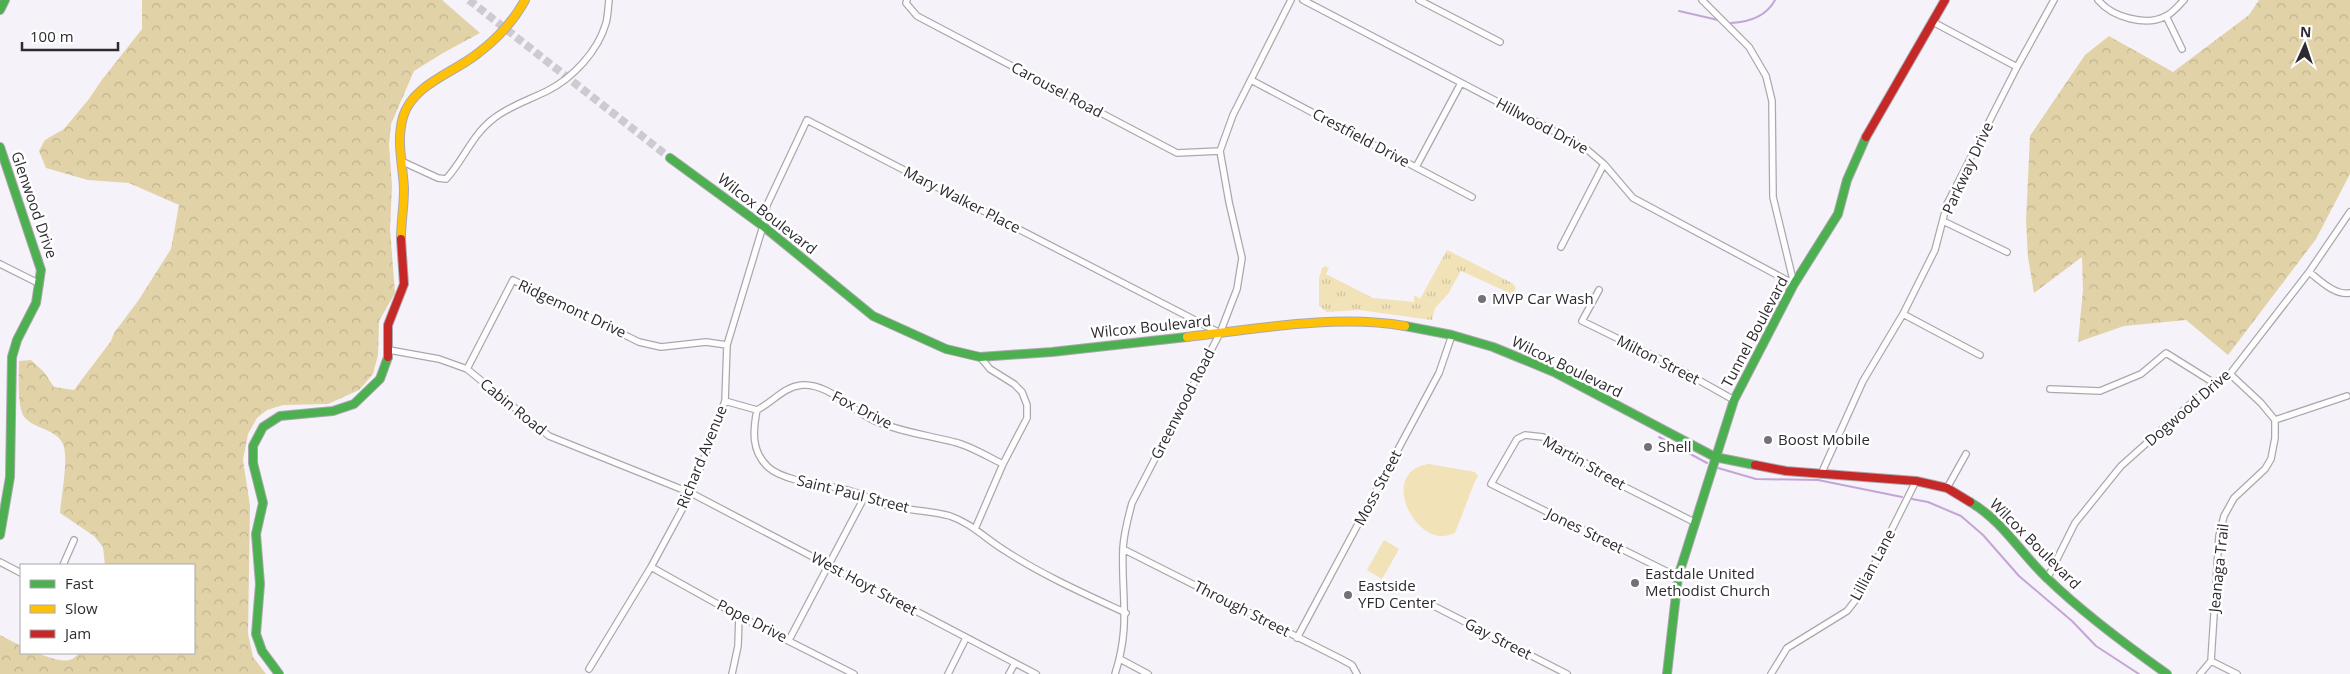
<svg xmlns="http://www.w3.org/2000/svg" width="2350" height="674" font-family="'Open Sans',sans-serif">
  <defs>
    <pattern id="grass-tufts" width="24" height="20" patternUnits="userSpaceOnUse" patternTransform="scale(1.25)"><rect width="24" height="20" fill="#f1e2b8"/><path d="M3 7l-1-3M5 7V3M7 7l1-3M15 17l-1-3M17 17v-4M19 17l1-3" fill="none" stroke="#cfc29e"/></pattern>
    <pattern id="forest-crowns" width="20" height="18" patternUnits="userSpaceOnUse" patternTransform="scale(1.25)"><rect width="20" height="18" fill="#e1d2a8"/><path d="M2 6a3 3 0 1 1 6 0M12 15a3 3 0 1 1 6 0" fill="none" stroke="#c1b491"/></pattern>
  </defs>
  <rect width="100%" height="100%" fill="#f6f2f9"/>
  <path fill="url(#grass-tufts)" d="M1447,250L1512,283L1515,286L1516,297L1512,300L1503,290L1461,271L1448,294L1435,308L1432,320L1359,310L1327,312L1319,306V279L1322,268L1325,266L1329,268L1326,274L1373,298L1414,302V295L1420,299Z"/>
  <path fill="url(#forest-crowns)" d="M142,0H442L480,33L443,53L414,71L391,124L389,145L392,186L390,229L395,293L379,321L378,355L373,374L359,390L328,404L283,405L267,410L257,418L248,434L243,460L250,506L248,634L253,657L266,674H0V635L21,646V653C25,653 30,652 34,653C49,655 67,669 79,653H194V565H105L103,547L94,536L60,513C61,496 69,459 63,444C56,428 31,429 23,415C17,403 19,375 19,361L31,360L44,372L54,387L74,390L111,341L114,333L138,301L171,249L179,205L129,183L88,180L46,168L39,151L45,140L64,129L89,99L101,81L142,29Z
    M2259,0H2350V174L2316,239L2228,355L2186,320L2124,326L2078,342L2083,290L2082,257L2034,293L2028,257L2026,222L2030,136L2085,55L2109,36L2173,72L2249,15Z"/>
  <path fill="#f1e2b8" d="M1429,464L1475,472L1478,477L1475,481L1455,533C1451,534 1445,537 1440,536C1409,533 1382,471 1429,464Z
    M1384,540L1399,549L1382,579L1367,570Z"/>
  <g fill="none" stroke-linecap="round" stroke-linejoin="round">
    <path stroke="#c3a5d6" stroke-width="2" d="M1679,11L1718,20
      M1731,23C1749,22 1766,17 1775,0
      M1659,437L1707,463
      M1718,468L1756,479L1818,480L1902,497
      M1912,499L1928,502L1961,516L1983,535L2019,576L2072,621L2096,646L2139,674"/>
    <path stroke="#cecad1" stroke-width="8" stroke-dasharray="8 4" stroke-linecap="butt" d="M469,0L670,158"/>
    <defs>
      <path id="street" d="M907,0L906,3L917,16L1177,153L1220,151
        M1303,0L1584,147L1604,164L1633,198L1794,284
        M1419,0L1500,42
        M1702,0L1749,47L1766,76L1772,101L1773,197L1794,284
        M2098,0C2112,17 2146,27 2166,16C2173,13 2179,5 2184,0
        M2166,16L2182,49
        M1933,22L2017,67
        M1251,80L1472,197
        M401,161L438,178L446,179C463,161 472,135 493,119C509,106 529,100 547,91C573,78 598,51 606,23C608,16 608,7 609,0
        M1416,167L1461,83
        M1943,221L2007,252
        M1561,247L1604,164
        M0,264L40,284
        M2309,272C2320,280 2335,296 2350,293
        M1599,290L1582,321L1670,364L1734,400
        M1903,314L1980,355
        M389,350L439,359L467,369L549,436L691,493L1036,674
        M467,369L513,280L639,342L661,347L706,342L727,345
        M2050,389L2100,391L2141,374L2166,353L2214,383
        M725,401L757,410C773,402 783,387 802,385C828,383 851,410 873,420C900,432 927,435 954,442C971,446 988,457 1003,464
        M757,410C753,430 751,451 768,467C783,481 823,485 843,489C858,492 872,500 886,505C907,511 929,510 950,516C971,523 986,539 1004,550C1042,575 1085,594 1126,613
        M2275,420L2347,396
        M1822,472L1863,381L1903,314L1935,250L1947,204L2017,67L2054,0
        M1947,488L1966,454
        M975,529L1003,464L1027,418V405L1022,392L1014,384L990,369L980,357
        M1123,549L1341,659L1352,665L1357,674
        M0,562L21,573
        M63,565L74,540
        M651,567L739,616L854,674
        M1678,577L1491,484L1517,439L1525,435L1543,437L1621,485L1696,523
        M2047,579L2075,523L2121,466L2214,383L2230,374L2309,272L2350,212
        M1428,603L1567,674
        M1297,638L1439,373L1452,335
        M789,640L865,496
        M1120,659L1148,674
        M2211,661L2237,674
        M589,669L651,567L691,493L725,401L727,345L763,226L767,205L807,120L1220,333
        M732,674L738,646L739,616
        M948,674L966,638
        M1009,674L1015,663
        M1115,674C1131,625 1121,596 1123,548C1124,532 1128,518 1132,503L1220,333L1237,289L1242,258L1229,202L1220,151L1233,115L1291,0
        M1771,674L1787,648L1847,611L1858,597L1916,481
        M2200,674L2211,661L2219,536L2224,516L2234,498L2265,469L2271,459L2275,438V420L2261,403L2230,374"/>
      <path id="fast" d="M0,10L5,0
        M0,147L41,270L36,303L17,340L12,357L10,477L0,535
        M670,158L763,226L873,316L946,349L980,357L1052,352L1187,337
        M1405,326L1452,335L1493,347L1554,372L1715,457L1755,465
        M1970,502C2003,521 2021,554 2048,579C2084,614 2126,645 2167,674
        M279,674L262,651L256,634L260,584L256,534L263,503L253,463V446L263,427L280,416L333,411L354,404L380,379L388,357
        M1667,674L1678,577L1734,400L1794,284L1838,214L1847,180L1866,137"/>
      <path id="slow" d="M401,239C401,222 404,206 404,189C403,165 396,141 403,117C412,85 453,73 477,54C497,39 513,22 525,0
        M1187,337C1257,329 1336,314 1405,326"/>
      <path id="jam" d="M1866,137L1945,0
        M388,357V325L404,284L401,239
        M1755,465L1786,471L1916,481L1947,488L1970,502"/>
    </defs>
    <use href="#street" stroke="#aba8ad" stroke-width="8"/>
    <use href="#fast" stroke="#aba8ad" stroke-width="10"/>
    <use href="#slow" stroke="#aba8ad" stroke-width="10"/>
    <use href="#jam" stroke="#aba8ad" stroke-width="10"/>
    <use href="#street" stroke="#fefdfe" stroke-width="5.5"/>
    <use href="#fast" stroke="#4caf50" stroke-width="8"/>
    <use href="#slow" stroke="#ffc107" stroke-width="8"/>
    <use href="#jam" stroke="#c62828" stroke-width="8"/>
  </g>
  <g fill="#747176" stroke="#fff" stroke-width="2">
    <circle cx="1482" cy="299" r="5"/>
    <circle cx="1768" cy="440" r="5"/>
    <circle cx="1648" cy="447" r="5"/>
    <circle cx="1635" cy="583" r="5"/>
    <circle cx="1348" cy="595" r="5"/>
  </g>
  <g text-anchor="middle" stroke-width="5" stroke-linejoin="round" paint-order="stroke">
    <g font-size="15" fill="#2e2b30" stroke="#fff">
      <text transform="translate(1057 90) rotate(28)" y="5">Carousel Road</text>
      <text transform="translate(1542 126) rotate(28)" y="5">Hillwood Drive</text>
      <text transform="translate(1361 138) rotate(28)" y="5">Crestfield Drive</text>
      <text transform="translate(1968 168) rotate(-65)" y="5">Parkway Drive</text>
      <text transform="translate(962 200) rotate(27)" y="5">Mary Walker Place</text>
      <text transform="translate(34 205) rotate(71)" y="5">Glenwood Drive</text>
      <text transform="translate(767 214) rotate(38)" y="5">Wilcox Boulevard</text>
      <text transform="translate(572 309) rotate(25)" y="5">Ridgemont Drive</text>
      <text transform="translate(1151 327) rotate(-6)" y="5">Wilcox Boulevard</text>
      <text transform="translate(1755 332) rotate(-62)" y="5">Tunnel Boulevard</text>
      <text transform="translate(1658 360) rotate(27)" y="5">Milton Street</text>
      <text transform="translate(1567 367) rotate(26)" y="5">Wilcox Boulevard</text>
      <text transform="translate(1183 404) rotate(-63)" y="5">Greenwood Road</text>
      <text transform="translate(513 407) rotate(39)" y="5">Cabin Road</text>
      <text transform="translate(2188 408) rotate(-41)" y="5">Dogwood Drive</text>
      <text transform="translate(862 410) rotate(27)" y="5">Fox Drive</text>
      <text transform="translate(702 457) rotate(-68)" y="5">Richard Avenue</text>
      <text transform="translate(1584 463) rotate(30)" y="5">Martin Street</text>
      <text transform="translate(1378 488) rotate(-62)" y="5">Moss Street</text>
      <text transform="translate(853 494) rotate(14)" y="5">Saint Paul Street</text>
      <text transform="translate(1585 531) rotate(26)" y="5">Jones Street</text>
      <text transform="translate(2035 544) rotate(45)" y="5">Wilcox Boulevard</text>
      <text transform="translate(1873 565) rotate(-62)" y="5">Lillian Lane</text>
      <text transform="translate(2219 568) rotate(-84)" y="5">Jeanaga Trail</text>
      <text transform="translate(864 584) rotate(28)" y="5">West Hoyt Street</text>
      <text transform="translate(1242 609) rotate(27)" y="5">Through Street</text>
      <text transform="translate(752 621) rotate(27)" y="5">Pope Drive</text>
      <text transform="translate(1498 639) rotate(27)" y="5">Gay Street</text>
    </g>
    <g font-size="15" fill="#2e2b30" stroke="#fff" text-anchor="start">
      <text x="1492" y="304">MVP Car Wash</text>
      <text x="1778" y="445">Boost Mobile</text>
      <text x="1658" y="452">Shell</text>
      <text x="1645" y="579">Eastdale United<tspan x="1645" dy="17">Methodist Church</tspan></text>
      <text x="1358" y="591">Eastside<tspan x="1358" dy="17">YFD Center</tspan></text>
    </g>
  </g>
  <rect x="20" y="564" width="175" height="90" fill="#ffffff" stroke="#abaaac"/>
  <rect x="30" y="580" width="25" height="8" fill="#4caf50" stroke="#abaaac"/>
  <text x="65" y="589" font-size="15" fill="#2e2b30">Fast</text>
  <rect x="30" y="605" width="25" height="8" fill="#ffc107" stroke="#abaaac"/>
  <text x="65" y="614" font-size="15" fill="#2e2b30">Slow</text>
  <rect x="30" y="630" width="25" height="8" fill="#c62828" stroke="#abaaac"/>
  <text x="65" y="639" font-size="15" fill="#2e2b30">Jam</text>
  <g transform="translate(2305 45) rotate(3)" stroke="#ffffff" stroke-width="4" paint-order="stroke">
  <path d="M0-4L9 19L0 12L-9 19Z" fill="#2e2b30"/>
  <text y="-8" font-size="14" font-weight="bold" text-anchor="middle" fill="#2e2b30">N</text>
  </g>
  <path d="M22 42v8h96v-8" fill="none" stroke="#2e2b30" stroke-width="2.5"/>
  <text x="30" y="42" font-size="15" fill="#2e2b30" stroke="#ffffff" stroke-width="4" paint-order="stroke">100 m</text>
</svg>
